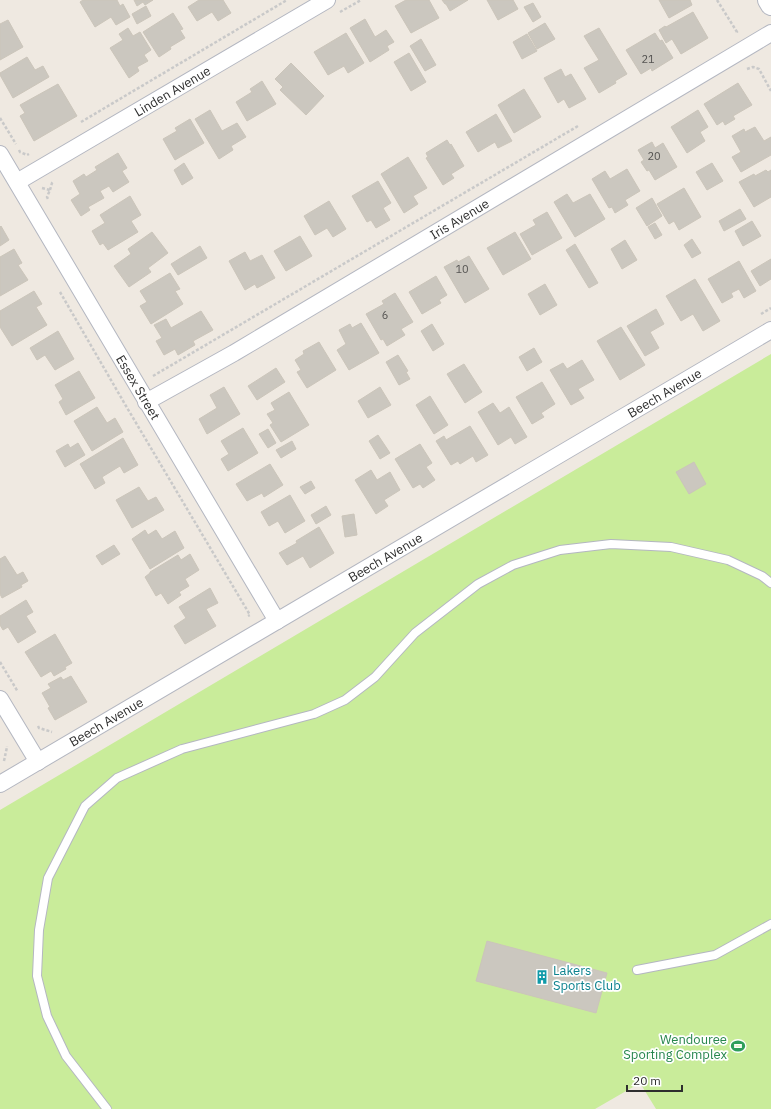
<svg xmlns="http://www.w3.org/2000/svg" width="771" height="1109" font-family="'IBM Plex Sans',sans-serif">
  <rect width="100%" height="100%" fill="#efe9e1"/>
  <path fill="#c9ec9a" d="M771,354V1109H656L640,1083L595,1109H0V810Z"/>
  <path fill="#cbc7bf" stroke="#cbc5ba" d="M83,0H117L120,6L123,4L130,17L116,25L111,17L95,27L80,2Z
    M134,0H153L145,5L143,2L137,6Z
    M199,0H223L231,13L218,21L212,12L197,21L188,7Z
    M406,0H429L439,18L411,33L395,6Z
    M442,0H468L450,11L446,4H445Z
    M487,0H513L518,9L498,20Z
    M659,0H690L692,5L669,18Z
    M533,3L541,17L533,22L524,7Z
    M146,6L151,16L137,24L132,14Z
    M693,12L708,38L681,54L672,39L666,43L659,30L665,26L666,27Z
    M173,13L183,29L180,30L185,38L170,47L171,49L159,57L143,32Z
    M365,19L375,37L386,30L394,42L387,46L389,50L370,62L350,28Z
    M8,20L23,47L0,60V24Z
    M545,23L555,39L537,49L528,33Z
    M128,28L133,36L140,32L151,50L144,55L148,61L137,67L139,71L129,78L110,48L123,40L119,34Z
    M599,28L627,74L615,81L616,83L599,93L584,68L599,60L584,36Z
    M346,33L364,63L348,73L344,66L328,75L314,52Z
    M655,33L660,41L662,40L673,58L652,71L651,68L641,74L626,50Z
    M527,34L537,51L522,59L513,42Z
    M421,39L436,65L425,71L410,46Z
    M409,53L426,82L411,91L394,62Z
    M27,57L35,70L43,66L49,77L13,98L0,75V73Z
    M291,63L324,96L306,115L280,90L283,87L275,79Z
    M561,69L565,77L571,74L586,99L569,108L564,99L558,103L544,78Z
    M262,81L276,104L247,121L236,102L252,92L250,89Z
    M738,83L752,105L733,116L735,119L725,125L723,121L717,125L704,104Z
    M58,84L77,116L34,141L20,116L25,113L20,105Z
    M524,89L541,117L514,133L498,105Z
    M210,110L222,131L237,123L246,137L231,146L233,150L219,159L195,119Z
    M698,110L708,127L700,132L705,141L687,153L671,127Z
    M496,114L512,141L498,148L495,142L478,152L466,132Z
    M190,119L204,143L175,160L163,139L177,131L175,128Z
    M755,127L764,141L771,137V155L741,172L732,157L741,152L732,136L744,129L745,132Z
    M447,140L450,145L451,144L464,166L451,174L454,178L443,185L426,158L428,157L426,153Z
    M652,142L655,148L663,143L677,167L655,180L649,170L647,171L641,162L644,160L638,150Z
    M118,153L127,168L122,171L129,182L113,192L109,186L100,191L104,198L88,207L90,210L81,216L71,200L80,194L73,181L84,174L86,177L97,170L95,167Z
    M408,157L427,188L413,196L418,204L404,213L381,174Z
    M184,163L193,178L182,185L174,170Z
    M712,163L723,181L707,190L696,172Z
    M627,169L640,191L625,200L628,205L615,213L612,207L609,208L592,179L605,171L610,179Z
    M766,170L768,172L771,170V197L754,207L739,182L754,174L755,176Z
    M378,181L391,203L383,208L390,220L376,228L371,220L367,222L352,196Z
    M684,188L701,217L679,230L674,221L669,224L657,204Z
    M567,194L573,203L590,194L605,219L575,237L554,202Z
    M130,196L141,215L131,221L138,232L108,250L103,243L100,245L92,231L105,223L100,215Z
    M652,198L662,216L647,226L636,208Z
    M329,201L346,229L333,237L327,228L315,235L304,216Z
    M740,209L746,219L724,231L719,221Z
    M547,212L562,238L532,255L520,234L536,225L533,220Z
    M752,221L761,236L743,246L735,231Z
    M655,223L662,235L655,239L648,227Z
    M1,226L9,240L0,246V227Z
    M152,232L168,253L148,268L151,272L129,287L114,266L131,254L128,249Z
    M515,232L531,259L503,275L487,248Z
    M300,236L312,256L286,271L274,251Z
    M692,239L701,253L692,258L684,245Z
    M625,240L637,260L622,269L611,249Z
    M575,244L598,283L589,288L566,250Z
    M200,246L207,258L178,275L171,264Z
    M14,249L22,263L18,265L28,280L0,296V257Z
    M245,252L250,261L262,255L275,278L257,288L255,284L245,290L229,261Z
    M469,256L489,289L465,303L444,267L457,260L458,262Z
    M771,259V279L760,286L751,271Z
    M739,261L756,291L744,298L739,289L731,293L733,297L722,303L708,279Z
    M170,273L180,289L175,291L183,304L151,324L140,306L147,302L140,291Z
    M436,276L447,295L439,300L441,303L422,314L409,292Z
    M695,279L720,321L703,331L693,314L681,321L666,296Z
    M545,284L557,305L540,315L528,294Z
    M34,291L42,304L36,307L47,325L12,346L0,327V311Z
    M395,293L413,322L401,329L405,335L387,346L383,339L381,340L366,314L384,304L382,301Z
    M656,309L664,324L650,332L659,348L645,356L627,326Z
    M201,311L213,330L193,341L195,345L178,355L175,349L164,355L156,341L162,338L154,325L166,319L171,328Z
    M361,323L379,353L349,370L337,350L346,344L339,330L350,324L352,328Z
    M432,324L444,344L433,351L421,331Z
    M621,327L645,365L620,380L597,341Z
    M58,331L74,359L55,370L45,355L37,360L30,348Z
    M319,342L336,370L307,388L297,372L301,370L295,360L304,354L303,351Z
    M534,348L542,362L527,371L519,357Z
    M398,355L408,371L406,372L410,379L399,385L386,362Z
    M582,360L594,380L578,389L584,398L571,405L550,370L563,363L567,369Z
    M464,364L482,392L465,403L447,374Z
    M276,368L285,382L257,400L248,386Z
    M79,371L95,398L66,415L59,402L63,399L55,385Z
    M542,382L555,404L541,413L544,417L532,424L516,397Z
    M224,387L240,414L207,434L199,419L217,408L210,395Z
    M380,387L391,405L368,418L358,401Z
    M289,392L309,425L281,442L270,425L273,423L267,414L275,410L271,403Z
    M430,396L448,425L434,434L416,405Z
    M493,403L500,413L509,407L527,437L515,444L511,437L498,445L478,412Z
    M97,407L107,423L115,418L123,432L92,451L74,421Z
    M470,426L488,455L476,462L473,456L460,464L458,461L451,465L436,441L444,436L446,440Z
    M243,428L258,453L228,471L221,459L229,454L221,441Z
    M268,429L276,443L268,448L259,434Z
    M378,435L390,453L380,459L369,441Z
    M123,438L138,465L124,473L120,466L102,477L105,483L95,489L80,464Z
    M292,441L296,449L281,458L276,450Z
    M78,443L85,455L65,467L56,451L68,444L70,448Z
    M420,444L432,463L426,467L435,480L423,488L420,484L413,488L395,459Z
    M694,462L706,484L689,494L676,472Z
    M270,464L283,485L264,497L262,493L247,501L236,484Z
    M371,470L377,480L390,472L400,490L384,500L388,506L376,514L355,480Z
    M311,481L315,488L305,494L300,487Z
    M139,487L148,501L156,497L164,510L132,528L116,500Z
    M290,495L305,521L285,533L278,521L269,526L261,512Z
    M326,506L331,515L316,524L311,515Z
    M354,514L357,535L345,537L342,516Z
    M319,527L334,553L310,568L303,556L287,565L279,553L297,543L296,541Z
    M145,530L148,535L156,530L162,539L175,531L184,548L150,569L132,539Z
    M114,545L120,554L102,565L96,556Z
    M190,554L199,570L185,579L189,586L179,592L181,595L168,604L161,593L156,596L145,577L150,573V572L178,555L181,560Z
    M5,556L17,575L23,572L28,581L21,585L22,587L2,598L0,594V559Z
    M210,588L218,603L206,609L216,626L185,644L174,626L186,618L179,607Z
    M26,600L33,612L26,616L36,632L18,643L8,627L3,630L0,625V616Z
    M55,634L72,663L65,667L66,669L54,676L51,671L41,677L25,652Z
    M71,676L87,702L55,720L48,708L50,707L42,693L51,688L48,684L61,677L63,680Z
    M487,941L607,973L596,1013L476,981Z"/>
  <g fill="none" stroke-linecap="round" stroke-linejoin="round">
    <defs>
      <path id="service" d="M637,970L715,955L771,924
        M107,1109L66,1056L47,1016L37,976L39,930L48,878L85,806L117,778L182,749L314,714L345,700L375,677L415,633L478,584L513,565L560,550L611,544L671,547L728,560L762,576L771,583"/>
      <g id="minor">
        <path id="s1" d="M0,154L277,621"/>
        <path id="s2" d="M17,182L327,0"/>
        <path id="s3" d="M146,402L234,353L771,33"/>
        <path d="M0,699L38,762"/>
        <path id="s4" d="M0,784L771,330"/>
      </g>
      <path id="tertiary" d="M768,0L771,5"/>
    </defs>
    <use href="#service" stroke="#b4b7c1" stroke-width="10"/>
    <use href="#minor" stroke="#b4b7c1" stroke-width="18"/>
    <use href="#tertiary" stroke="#b4b7c1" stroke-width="22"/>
    <path stroke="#c9c9c9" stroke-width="2.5" stroke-dasharray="3 2" stroke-linecap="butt" d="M717,0L737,32L736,33
      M340,12L361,0
      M747,69L753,67L759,69L771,91
      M0,118L16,144
      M81,122L287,0
      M19,150L20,152L27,155L29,154
      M42,188L50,190L47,197L48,199
      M50,190L52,183L53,182
      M60,292L126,406L250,615L248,616
      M761,314L771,308
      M153,376L578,126
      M0,662L18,692
      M38,726L39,728L52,732
      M4,761L7,747V746"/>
    <use href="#service" stroke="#fff" stroke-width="8"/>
    <use href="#minor" stroke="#fff" stroke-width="16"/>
    <use href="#tertiary" stroke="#fff" stroke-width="20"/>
  </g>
  <defs>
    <symbol id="building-bare" viewBox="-9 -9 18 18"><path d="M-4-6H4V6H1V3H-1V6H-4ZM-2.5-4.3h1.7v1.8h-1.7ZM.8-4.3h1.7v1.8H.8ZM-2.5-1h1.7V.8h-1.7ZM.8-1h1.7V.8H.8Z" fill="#0f9aa8" stroke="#fff" stroke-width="2.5" paint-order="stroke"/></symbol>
    <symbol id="stadium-bare" viewBox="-9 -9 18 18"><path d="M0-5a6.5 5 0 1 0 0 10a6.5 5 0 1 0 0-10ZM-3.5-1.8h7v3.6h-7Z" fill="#2e9e5b" stroke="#fff" stroke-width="2.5" paint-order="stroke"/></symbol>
  </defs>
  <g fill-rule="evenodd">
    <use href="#building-bare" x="532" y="967" width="20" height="20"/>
    <use href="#stadium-bare" x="728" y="1036" width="20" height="20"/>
  </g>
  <g text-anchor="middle" stroke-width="3.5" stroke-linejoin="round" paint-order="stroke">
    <g font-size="11" fill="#555452">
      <text x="648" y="63">21</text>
      <text x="654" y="160">20</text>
      <text x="462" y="273">10</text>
      <text x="385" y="319">6</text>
    </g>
    <g font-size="13" fill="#2e2e2e" stroke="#fff">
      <text dy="5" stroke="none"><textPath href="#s2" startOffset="180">Linden Avenue</textPath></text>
      <text dy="5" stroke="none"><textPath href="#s3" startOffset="363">Iris Avenue</textPath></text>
      <text dy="5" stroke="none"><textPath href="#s1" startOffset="271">Essex Street</textPath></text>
      <text dy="5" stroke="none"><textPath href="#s4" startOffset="771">Beech Avenue</textPath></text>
      <text dy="5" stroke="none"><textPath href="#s4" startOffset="447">Beech Avenue</textPath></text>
      <text dy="5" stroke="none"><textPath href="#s4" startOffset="123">Beech Avenue</textPath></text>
    </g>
    <g font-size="13" fill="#0d838f" stroke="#fff" text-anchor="start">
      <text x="553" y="975">Lakers<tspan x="553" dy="15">Sports Club</tspan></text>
    </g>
    <g font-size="13" fill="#27864d" stroke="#fff" text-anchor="end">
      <text x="727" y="1044">Wendouree<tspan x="727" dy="15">Sporting Complex</tspan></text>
    </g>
  </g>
  <path d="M627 1085v6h55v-6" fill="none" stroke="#2e2e2e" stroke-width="2"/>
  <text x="633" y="1085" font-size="12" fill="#2e2e2e" stroke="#ffffff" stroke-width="3" paint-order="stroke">20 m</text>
</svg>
